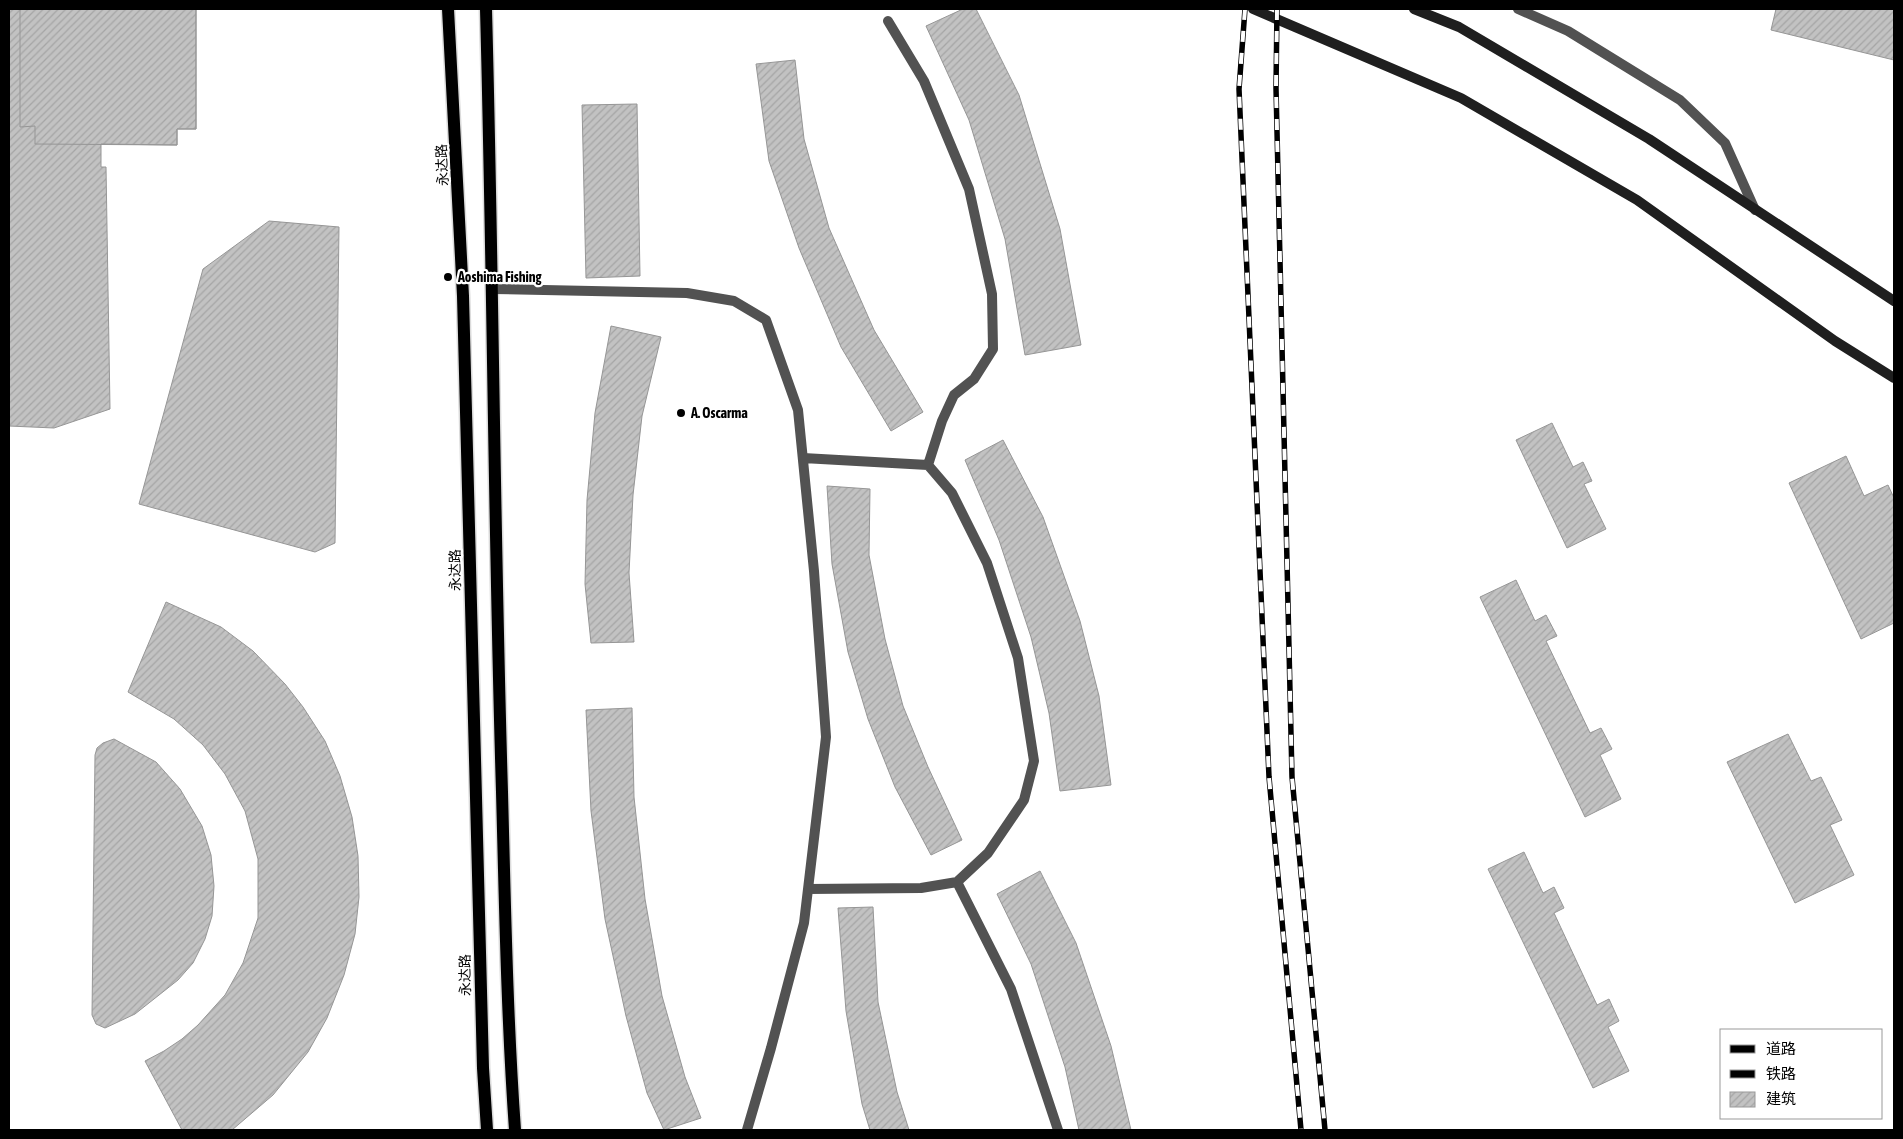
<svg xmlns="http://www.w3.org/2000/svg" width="1903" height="1139" font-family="'Asap Condensed','Noto Sans SC',sans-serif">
  <defs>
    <pattern id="building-hatch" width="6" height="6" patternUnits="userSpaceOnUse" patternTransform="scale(1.25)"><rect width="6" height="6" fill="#c2c2c2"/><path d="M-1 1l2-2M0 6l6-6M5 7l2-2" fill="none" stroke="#a5a5a5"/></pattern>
  </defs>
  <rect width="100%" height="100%" fill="#fff"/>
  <path fill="url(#building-hatch)" stroke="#969696" d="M9,9H196V129H177V145L101,144V167H106L110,409L54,428L9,426Z
    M20,9H196V129H177V145L35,144V126L20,127Z
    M963,9H976L1019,95L1060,229L1081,345L1025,355L1005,239L969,120L926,26Z
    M1776,9H1894V60L1771,30Z
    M795,60L804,139L829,228L874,330L923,412L891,431L841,347L799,248L769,161L756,64Z
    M637,104L640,276L586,278L582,105Z
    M269,221L339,227L335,543L315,552L139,504L203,269Z
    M611,326L661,337L642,416L633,495L629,573L634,642L591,643L585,584L587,500L595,413Z
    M1552,423L1573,467L1583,462L1592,481L1584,484L1606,529L1567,548L1516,440Z
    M1003,440L1043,517L1080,621L1099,696L1111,785L1060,791L1049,713L1031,637L999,540L965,460Z
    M1846,456L1864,496L1888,485L1894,498V623L1861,639L1789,483Z
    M827,486L870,489L869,555L885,639L903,706L928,767L962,840L931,855L895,787L868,719L848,652L832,564Z
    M1516,580L1535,621L1546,615L1557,636L1546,641L1590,733L1601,728L1612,749L1600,755L1621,799L1585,817L1480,597Z
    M166,602L221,627L253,651L285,684L303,707L325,741L340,776L352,817L358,856L359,897L355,934L344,975L327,1018L308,1052L273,1095L232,1130H182L145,1061L164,1051L182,1039L198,1025L225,995L243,963L258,918V859L245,811L225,774L203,745L174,719L128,692Z
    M632,708L634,797L645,899L662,996L685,1077L701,1118L664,1130L647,1093L626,1016L605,919L591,811L586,710Z
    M1788,734L1811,781L1821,777L1842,820L1830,825L1854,875L1795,903L1727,762Z
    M114,739L156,762L180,789L202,826L211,855L214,886L212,916L205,939L193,963L178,980L135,1014L105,1028L96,1024L92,1015L95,755L97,748L103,743Z
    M1524,852L1543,893L1554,887L1564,908L1554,913L1597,1005L1609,999L1619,1021L1608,1027L1629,1071L1593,1088L1488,869Z
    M1040,871L1076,943L1111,1046L1131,1130H1079L1065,1067L1031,964L997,894Z
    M873,907L878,1002L897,1092L909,1130H870L862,1104L846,1011L838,908Z"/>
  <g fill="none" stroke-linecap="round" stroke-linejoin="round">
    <defs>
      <path id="primary" d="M448,9L463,296L483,1068L487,1130
        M486,9C493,270 494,531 502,792C505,905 507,1018 515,1130"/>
    </defs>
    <use href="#primary" stroke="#dbdbdb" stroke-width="15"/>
    <path stroke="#525252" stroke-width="10" d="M888,21L924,81L969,189L992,294L993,349L974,379L954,395L942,421L928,465
      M493,289L687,293L734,301L766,320L798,410L814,571L826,737L804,923L771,1048L747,1130
      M803,458L928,465L952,493L987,563L1018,658L1034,761L1024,800L988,853L957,882L921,888L808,889
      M957,882L1011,989L1058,1130"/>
    <path stroke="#525252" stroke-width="10" d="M1518,9L1568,31L1680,100L1725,143L1755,210"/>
    <path stroke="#1f1f1f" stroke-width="10" d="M1253,9L1461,98L1637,200L1835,341L1894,378
      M1414,9L1459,27L1649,139L1894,301"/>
    <use href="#primary" stroke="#000" stroke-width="12"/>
    <defs>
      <path id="rail" d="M1245,9L1239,89L1269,777L1301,1130
        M1277,9L1276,88L1292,777L1325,1130"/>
    </defs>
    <use href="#rail" stroke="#000" stroke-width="5.5"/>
    <use href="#rail" stroke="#fff" stroke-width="4" stroke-dasharray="11" stroke-linecap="butt"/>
  </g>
  <g fill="#000" stroke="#fff" stroke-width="2">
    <circle cx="448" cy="277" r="5"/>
    <circle cx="681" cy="413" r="5"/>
  </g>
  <g text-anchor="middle" stroke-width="4.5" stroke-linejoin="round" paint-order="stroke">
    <g font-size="14" fill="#000" stroke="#fff">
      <text transform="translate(442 165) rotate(-93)" y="5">永达路</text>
      <text transform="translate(455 570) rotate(-91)" y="5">永达路</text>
      <text transform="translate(465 975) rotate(-91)" y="5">永达路</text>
    </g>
    <g font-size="14" font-weight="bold" fill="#000" stroke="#fff" text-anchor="start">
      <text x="458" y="282">Aoshima Fishing</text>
      <text x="691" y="418">A. Oscarma</text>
    </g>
  </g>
  <rect width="1903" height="1139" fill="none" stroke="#000000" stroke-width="20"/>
  <rect x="1720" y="1029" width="162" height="90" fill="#ffffff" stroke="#999999"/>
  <rect x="1730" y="1045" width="25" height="8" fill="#000000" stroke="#999999"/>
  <text x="1766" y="1054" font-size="15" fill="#000000">道路</text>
  <rect x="1730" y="1070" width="25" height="8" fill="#000000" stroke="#999999"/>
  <text x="1766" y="1079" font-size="15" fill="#000000">铁路</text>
  <rect x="1730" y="1092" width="25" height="15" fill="url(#building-hatch)" stroke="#999999"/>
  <text x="1766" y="1104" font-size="15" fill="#000000">建筑</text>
</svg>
